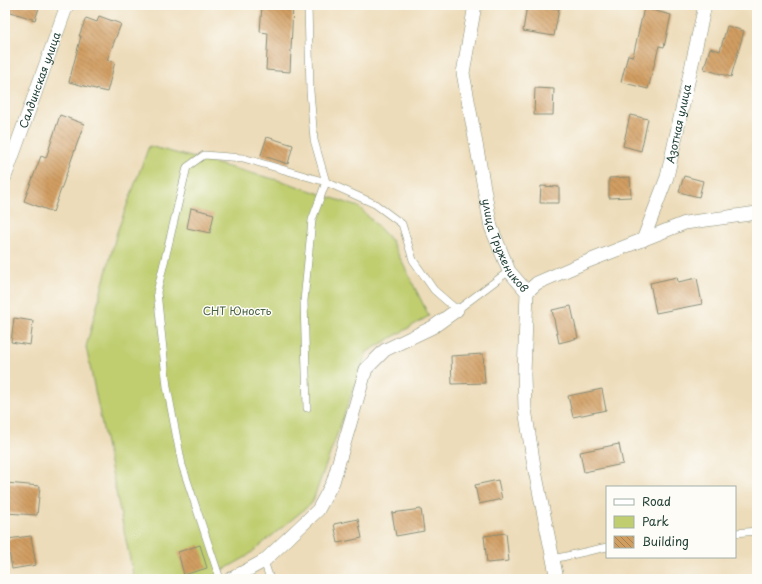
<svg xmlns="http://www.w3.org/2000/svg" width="762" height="584" font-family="'Playpen Sans',sans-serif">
  <defs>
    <pattern id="building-back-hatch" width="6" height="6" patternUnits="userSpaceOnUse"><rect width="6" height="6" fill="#d19e62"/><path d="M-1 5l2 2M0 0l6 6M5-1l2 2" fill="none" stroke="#a98252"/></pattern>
  </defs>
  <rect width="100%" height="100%" fill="#fdfcf7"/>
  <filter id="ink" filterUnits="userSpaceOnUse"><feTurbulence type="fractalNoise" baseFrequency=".025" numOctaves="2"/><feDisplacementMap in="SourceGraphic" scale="8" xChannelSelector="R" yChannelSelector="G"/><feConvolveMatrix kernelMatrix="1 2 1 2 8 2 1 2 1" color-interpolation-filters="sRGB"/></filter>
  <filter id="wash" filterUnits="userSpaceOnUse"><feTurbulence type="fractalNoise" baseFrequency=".012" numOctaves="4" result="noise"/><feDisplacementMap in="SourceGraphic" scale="16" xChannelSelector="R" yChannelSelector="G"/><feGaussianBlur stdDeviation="0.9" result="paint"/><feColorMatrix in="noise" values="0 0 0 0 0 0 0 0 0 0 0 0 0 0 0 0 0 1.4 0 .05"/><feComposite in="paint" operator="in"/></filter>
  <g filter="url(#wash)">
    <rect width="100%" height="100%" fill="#eddcb9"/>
    <path fill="#c0ce70" stroke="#708652" d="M149,146L285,182L359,207L391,240L429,316L367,352L312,503L246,557L207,579H134L86,347L117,232Z"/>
    <g id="blocks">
      <path fill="url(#building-back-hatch)" d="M5,5H40L35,20L5,10Z
        M262,5H293L290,72L266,70L268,33L260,32Z
        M527,5L559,9L554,36L523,31Z
        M644,8L671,15L664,47L659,46L648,89L621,82L628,55L633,56Z
        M99,16L121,24L107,60L115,62L107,92L69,82L81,36H79L86,18L97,22Z
        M727,26L744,31L731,77L704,69L710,48L720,51Z
        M535,88L554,89L553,115H534Z
        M60,115L84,124L53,212L24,201L41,156L46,158Z
        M630,115L648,119L641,151L623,146Z
        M267,137L293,145L288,164L261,155Z
        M684,176L703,181L699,197L679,192Z
        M630,177L631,197L609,198V178Z
        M541,186L559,187V203H540Z
        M191,208L214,214L210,233L187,228Z
        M677,277L678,282L697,278L702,304L656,313L650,283Z
        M571,306L578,338L559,343L552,310Z
        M14,318L33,321L30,345L11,342Z
        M483,354L485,383L452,384L451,356Z
        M602,389L606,410L573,417L568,396Z
        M619,444L623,464L584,472L580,452Z
        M498,480L502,499L479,504L475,485Z
        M6,483L40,486L37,515L5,513Z
        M421,509L424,531L396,536L392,513Z
        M358,519L362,538L338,543L334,524Z
        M506,533L509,561L487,563L484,536Z
        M31,536L36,565L12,569L7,539Z
        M200,545L207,568L184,575L178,552Z"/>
    </g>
  </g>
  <g filter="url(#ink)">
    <use href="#blocks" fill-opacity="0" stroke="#868c76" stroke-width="1"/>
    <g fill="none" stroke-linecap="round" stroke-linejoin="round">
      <defs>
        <path id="service" d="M308,5L310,91L314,140L326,182L375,204L402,224L413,260L434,290L457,310L509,271
          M735,533L757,531
          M553,559L607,547
          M264,561L270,579
          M220,579L182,465L167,387L157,292L187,167L204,155L243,158L326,182L312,220L304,301L307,408"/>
        <g id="minor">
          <path id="s1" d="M475,5L463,73L477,149L491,227L509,271L527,292L524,374L525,409L534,466L557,579"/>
          <path id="s2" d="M5,177L67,5"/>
          <path id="s3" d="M643,240L667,177L705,5"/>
          <path d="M527,292L537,283L581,264L685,223L757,213"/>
          <path d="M231,579L264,561L318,510L333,482L366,369L385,350L433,327L457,310"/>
        </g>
      </defs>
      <use href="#service" stroke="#868c76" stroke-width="8"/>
      <use href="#minor" stroke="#868c76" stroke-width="14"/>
      <use href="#service" stroke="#fff" stroke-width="7"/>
      <use href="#minor" stroke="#fff" stroke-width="13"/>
    </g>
  </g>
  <g text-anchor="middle" stroke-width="3" stroke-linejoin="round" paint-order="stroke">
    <g font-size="11" fill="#1f3d34" stroke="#fdfcf7">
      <text dy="4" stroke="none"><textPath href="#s2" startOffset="103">Салдинская улица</textPath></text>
      <text dy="4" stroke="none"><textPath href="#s3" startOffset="122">Азотная улица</textPath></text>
      <text dy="4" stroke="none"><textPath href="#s1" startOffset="248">улица Тружеников</textPath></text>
    </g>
    <g font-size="11" fill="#476143" stroke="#fdfcf7">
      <text x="237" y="315">СНТ Юность</text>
    </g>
  </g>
  <rect width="762" height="584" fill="none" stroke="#fdfcf7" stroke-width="20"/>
  <rect x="606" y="486" width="130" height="72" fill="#fdfcf7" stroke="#a4b0a9"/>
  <rect x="614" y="499" width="20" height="6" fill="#ffffff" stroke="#a4b0a9"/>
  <text x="642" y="506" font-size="12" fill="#1f3d34">Road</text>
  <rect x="614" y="516" width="20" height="12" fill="#c0ce70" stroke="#a4b0a9"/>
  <text x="642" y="526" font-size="12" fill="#1f3d34">Park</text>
  <rect x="614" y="536" width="20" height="12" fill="url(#building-back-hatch)" stroke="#a4b0a9"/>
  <text x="642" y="546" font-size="12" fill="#1f3d34">Building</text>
</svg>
